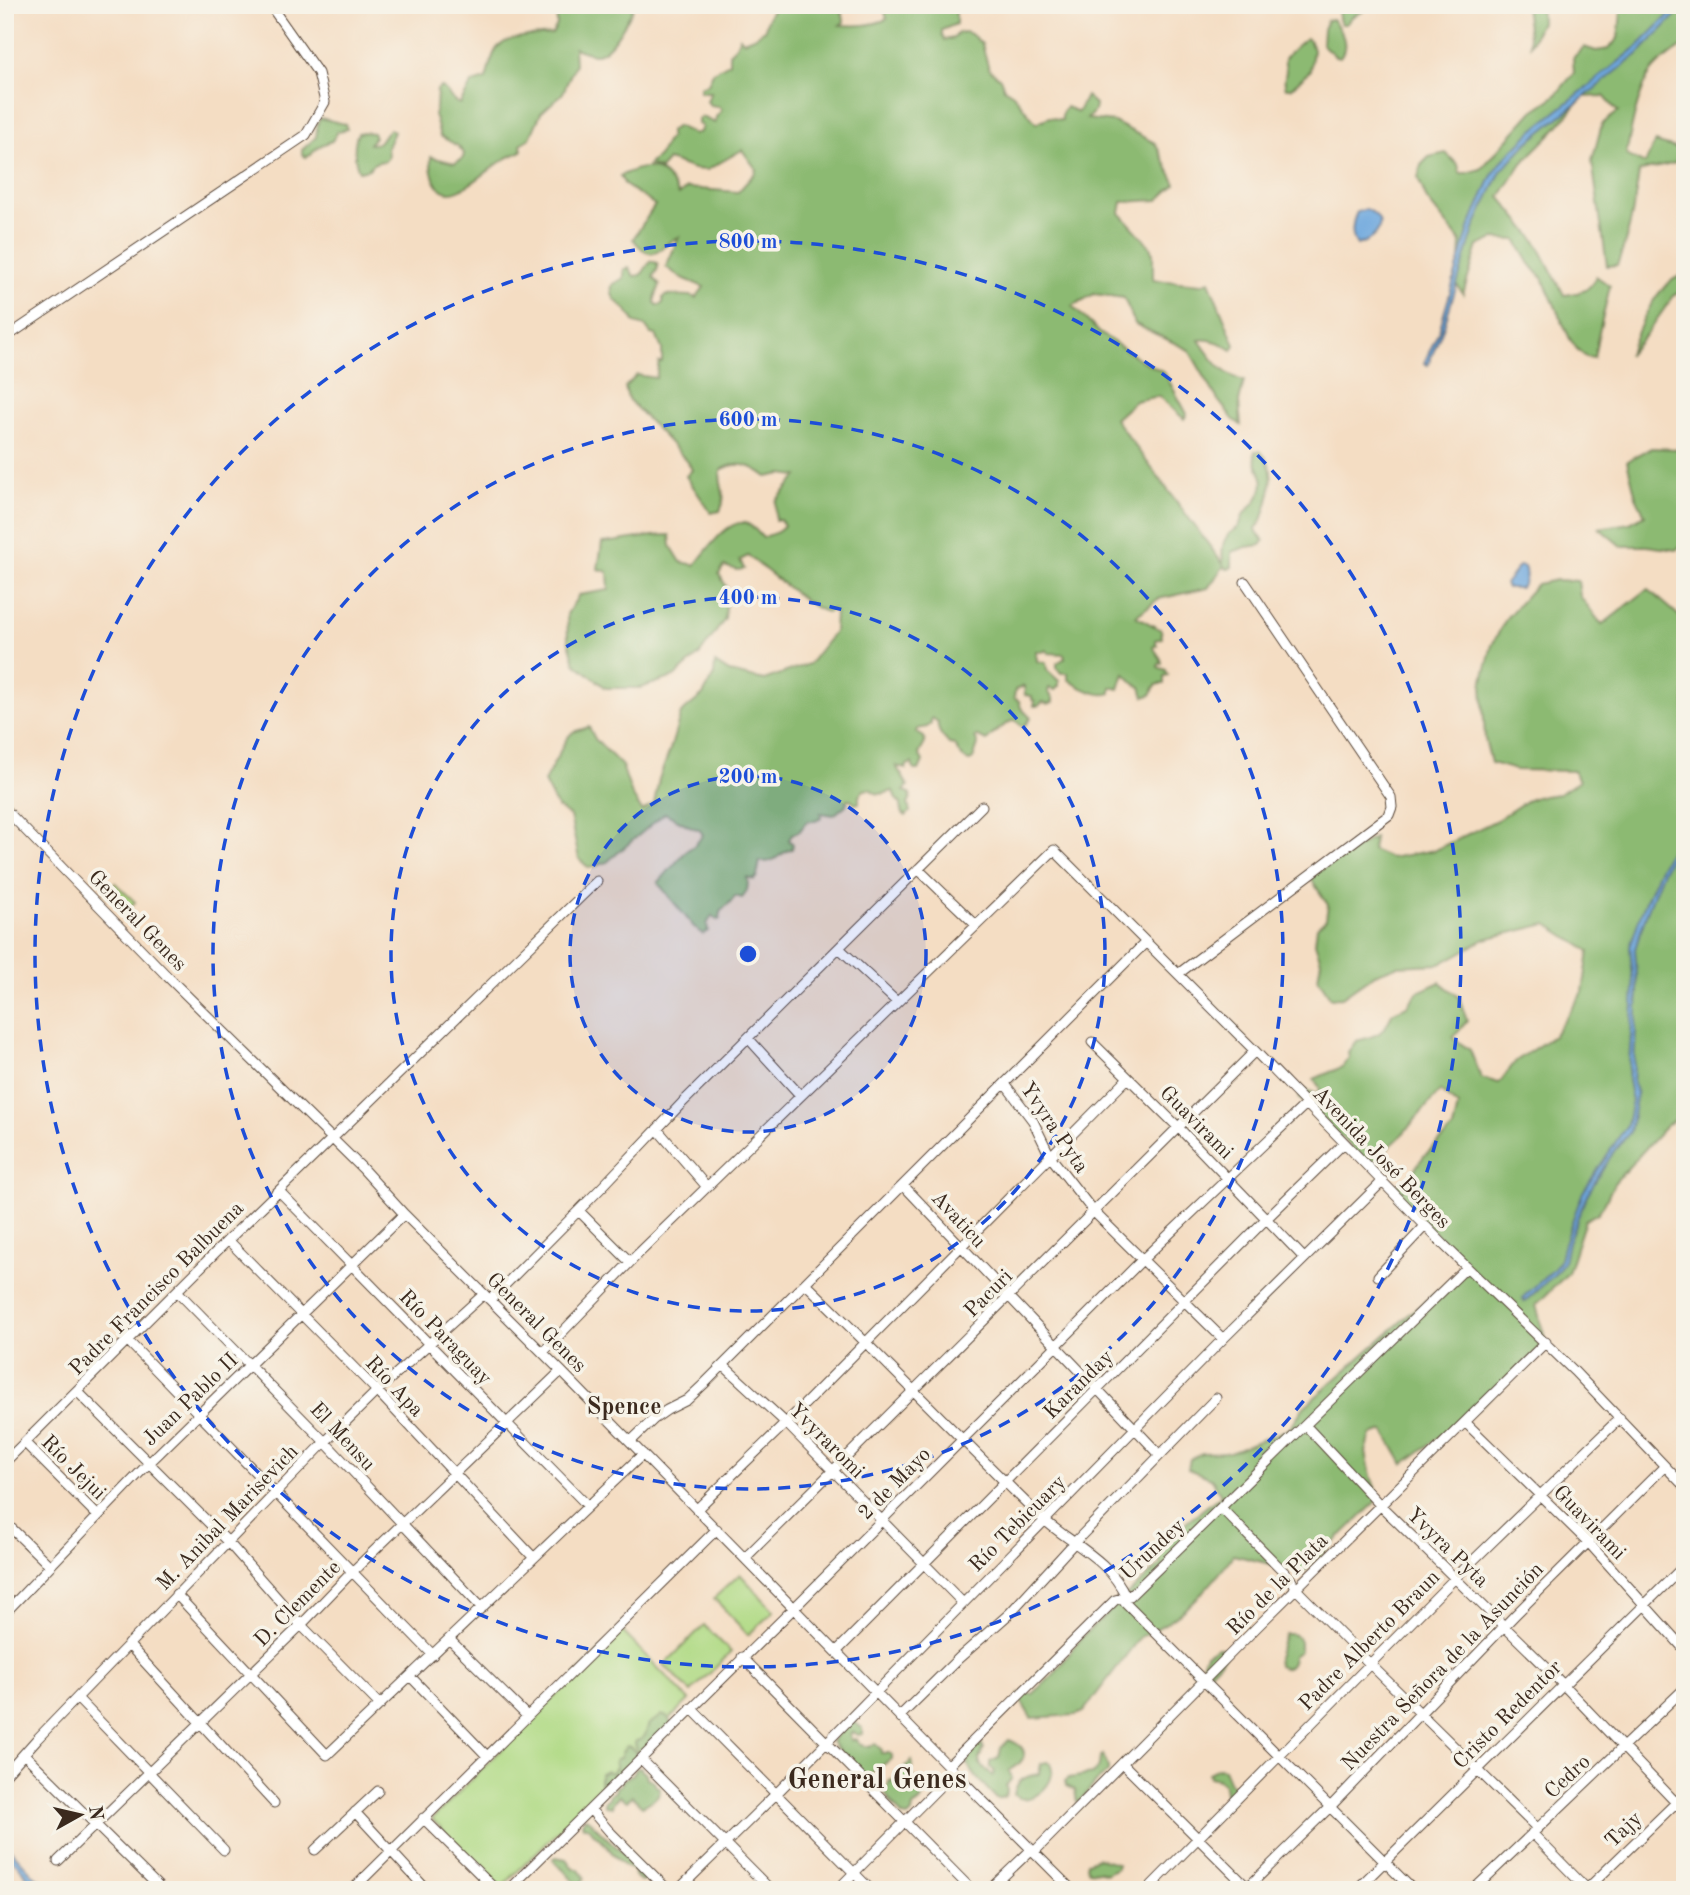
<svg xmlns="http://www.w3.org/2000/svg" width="1690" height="1895" font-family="'Old Standard TT',serif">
  <rect width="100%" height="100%" fill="#f7f3e8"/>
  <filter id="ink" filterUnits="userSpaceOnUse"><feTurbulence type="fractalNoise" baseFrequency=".0143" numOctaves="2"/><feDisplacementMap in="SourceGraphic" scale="14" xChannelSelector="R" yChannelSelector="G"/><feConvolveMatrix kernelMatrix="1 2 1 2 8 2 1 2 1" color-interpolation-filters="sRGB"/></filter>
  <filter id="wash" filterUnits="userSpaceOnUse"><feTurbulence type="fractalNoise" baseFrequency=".00686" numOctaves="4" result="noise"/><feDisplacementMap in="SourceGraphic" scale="28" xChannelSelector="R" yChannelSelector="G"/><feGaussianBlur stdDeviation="1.57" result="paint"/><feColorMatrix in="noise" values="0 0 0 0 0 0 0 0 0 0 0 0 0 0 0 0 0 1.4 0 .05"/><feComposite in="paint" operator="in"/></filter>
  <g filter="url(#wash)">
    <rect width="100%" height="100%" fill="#f4ddc3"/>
    <path fill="#b0da85" stroke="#768252" stroke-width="2" d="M115,883L135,902L125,912L105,893Z
      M740,1574L774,1611L748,1635L714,1598Z
      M704,1625L731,1652L691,1692L664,1665Z
      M621,1630L689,1700L501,1888L432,1819Z"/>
    <path fill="#8cba72" stroke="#647248" stroke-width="2" d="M556,5H635C628,18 612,52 596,54C589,54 580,50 574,48L575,64L563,93L541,113L530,138L521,144L522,151C515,154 508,157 502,161C489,169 465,192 450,192C434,192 430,169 431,157L455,163L463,158L464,153L458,146L440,136L434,114L436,109L437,90L441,87C449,92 451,102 460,104L472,83L486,79C489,70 491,55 498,47C510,35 536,36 552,34L557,25Z
      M782,5H840C841,10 844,17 844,22L840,25C856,26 872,26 887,19L883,5H951L956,13V24L942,30V35L944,40L954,38L958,33L966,32L971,34L982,44L989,69L1000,78L1004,88L1013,94L1036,123L1049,117L1062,120V113L1066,107L1078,112L1086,96L1095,104C1095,113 1092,113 1087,119L1114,122L1155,143L1176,184L1158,200L1122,202L1120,213L1149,245L1153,254V280L1202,284L1209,281L1235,345L1232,350C1222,343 1211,338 1199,340C1211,358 1222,375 1244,381L1239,402L1241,425L1233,419L1218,400L1189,350L1135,324L1124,298L1094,294L1072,306L1100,333L1139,359L1164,372L1187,414L1184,419L1159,396L1135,401L1115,419L1223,564C1222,554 1221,541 1230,533C1233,531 1237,529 1239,526C1241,523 1241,519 1243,516C1250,506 1259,501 1262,488C1266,475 1252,464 1255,451H1260C1277,467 1272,489 1266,508C1263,517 1263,522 1256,528L1257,533L1264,541L1261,545L1246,547L1232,552V567L1227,569L1224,566L1208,588L1158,599L1136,616L1161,630L1162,638L1155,640L1157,645L1153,647L1161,659L1162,663L1159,664L1158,667L1166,670L1168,675L1164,676V684H1159L1155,686L1151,695L1144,697L1141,687L1135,684L1124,673L1119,689L1111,687V693C1099,698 1078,687 1068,679V673H1061L1057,668V663L1065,658L1064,654L1048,653L1047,650L1042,652L1036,651L1037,661L1046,663L1047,670L1059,681V686L1055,690L1049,688L1048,692L1053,698V702L1048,704L1043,702L1038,706H1034L1035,701L1032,700V696L1025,695L1024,686L1015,690L1014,698L1019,701L1021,708L1031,718L1023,727L1015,720C1007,722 992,734 987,741L976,736L975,737L978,745L973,759L970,761C962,760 958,752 955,745L949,744C944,738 936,731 938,722L932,718L931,720V724L927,727L917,729L916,732L924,737L925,743L919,754L923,761L919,770H914L912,763L907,765L906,769L896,766L908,786L904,791L910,793L911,797L908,804L910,812L906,816L901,812V804L896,799L893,791C884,793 878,797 870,789L864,790L859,795V803L855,804L851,800L847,799L846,805L834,815L820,813L821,817L815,821H807L800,831L792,834L789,840L793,844L792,849C778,853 775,865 760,861L757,876L754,880L747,878C749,886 748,892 742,898L735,896C731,905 719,907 720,919L718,920L712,916L707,924L708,931L703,934L694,927L658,883L686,851L695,845L703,835L699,829L693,828L665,813L607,862L589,868L579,859L570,816L557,807L544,782L567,738L573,732L589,727L595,739L622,766L632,795L642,811L654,804L659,779L670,750L681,713L703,695L714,675L715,663L729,672L764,680L809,664L834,632L835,613L831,610L828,612C821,611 815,608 809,602H806L748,556L740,560L744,569L737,570L724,566L719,574L727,588L725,619L700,654L674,677L640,688H606L575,663L568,639L567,614L579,595L609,590L608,572L598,569L602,543C625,541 647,535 670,535L671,546L681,562L695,565C706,552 727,519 745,523C753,525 758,533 763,538C770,533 780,534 784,525L780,520H775L776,501L798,476L782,474L767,477C752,465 738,460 721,470C717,485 729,494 720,511L711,513L686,476L692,470L688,462L628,399L625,387L637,375L656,378L659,362H662V349L656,335L651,334L645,326L635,323C632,318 630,313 625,309C616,301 610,298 612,285L624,278V269L629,268L634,276C645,277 644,266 652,261L657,263L658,268L653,277L660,285L655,298V303L659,306L663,303V298L667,295L691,296L696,298L704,287L680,277L666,267L679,237C657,246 656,268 633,239L655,205L625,185L620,176C650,161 663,166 679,195L687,188L738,192L755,173L756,169L742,150L707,170L694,169L668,160L660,169L648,165C651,161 657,159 659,155C663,149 665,142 670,137V131L677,126L694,134L700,132L702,126L698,124V119L702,117L715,123L716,117L722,110L720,107L710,105L707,101L711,92H700V87L708,84L713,72L729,63V53L736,46L740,37L743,41L756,36L765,29C768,17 769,8 782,5Z
      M1338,5H1365L1366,8L1362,12L1353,16L1346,24H1341L1339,19Z
      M1525,5H1540L1541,22L1530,45Z
      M1622,5H1685V45C1673,52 1653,66 1647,79C1636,102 1631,130 1626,155L1645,164L1655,142L1685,151V159C1671,166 1654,167 1639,172C1635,203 1629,236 1617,265L1607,266L1592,161L1602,124L1618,112L1604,96L1583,97L1553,132L1522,163L1500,197L1536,241L1564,295C1580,293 1590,292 1596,276L1610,286L1597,341L1594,358L1586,357L1577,349L1570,339L1543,279L1530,264L1516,240L1494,239L1478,246L1463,294L1455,282L1460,262L1461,242L1427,200L1418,178L1421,165L1429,157L1446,153L1458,165L1460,173H1466L1481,169L1533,111L1555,96L1574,73L1573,58L1584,47L1596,51L1609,49L1618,38Z
      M1332,19C1341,30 1350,44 1340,57L1335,56L1322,44L1323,29L1327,20Z
      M1306,38L1310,41L1313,50L1310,71L1291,88H1286C1283,81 1285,78 1286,71C1286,67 1284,63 1285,59C1286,55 1302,41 1306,38Z
      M320,118L345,124L347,129L337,132L332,141C323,144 316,147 311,155L306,157L302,154V150L316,137L318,122Z
      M390,129L394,132L387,147L388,157L385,161C378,162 372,162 369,169L359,171C354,161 353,143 358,133L363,132L373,133L375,137L369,144C385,145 379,136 390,129Z
      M1685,274V290L1674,295L1648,332L1628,355C1640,328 1654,283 1685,274Z
      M1651,448L1678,449L1685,457V542L1676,550L1647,546H1621L1599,528L1630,523L1645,515L1636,497L1627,461Z
      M1557,580L1578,581L1580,596L1602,625L1648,589L1685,621V1112L1666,1126L1614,1183L1605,1203L1598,1213L1585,1220L1568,1273L1536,1305L1546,1342L1483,1404L1403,1464L1384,1431L1371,1435L1366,1452L1371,1476L1379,1499L1304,1572L1233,1555C1210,1589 1178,1621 1140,1637L1083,1712L1076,1715L1031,1718L1021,1701L1019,1694H1033L1053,1675L1083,1636L1162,1563L1153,1559L1158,1545L1221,1495L1211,1478L1188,1469L1190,1459L1202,1453L1230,1452L1289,1429L1304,1407L1413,1311L1467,1267L1392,1187L1407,1180L1424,1156L1453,1129L1458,1106L1440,1091L1400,1137L1372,1163L1365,1160L1299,1098L1305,1090L1318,1094L1320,1088L1314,1079L1342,1067L1349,1058L1348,1052L1356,1041C1377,1036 1385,1034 1392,1013L1407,1006L1418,992L1440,982L1459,997L1467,1021L1453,1038L1470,1050L1481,1078L1499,1083L1516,1061L1553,1036L1583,992L1589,951L1547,924L1485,939L1440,964L1396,966L1375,974L1342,997L1331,998L1318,978L1321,961L1315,943L1317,927L1326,919L1328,905L1310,877L1347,853L1374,838L1372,850L1390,858L1435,850L1497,820L1526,801L1536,797L1559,794L1579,781L1574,771L1516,770L1491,763L1485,739L1482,684L1492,645L1507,617L1537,584Z
      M1285,1634H1292L1298,1637L1300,1642V1651L1293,1656C1293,1665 1287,1672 1278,1666L1277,1657Z
      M1218,1647L1226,1650L1228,1653L1208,1674H1204L1201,1667L1206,1654Z
      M661,1715L668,1717L671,1723L669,1727C662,1731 659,1738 651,1740L646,1751L641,1752L637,1751L635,1743L636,1741C648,1738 645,1731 649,1724L660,1717Z
      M848,1722H854L862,1728V1734L858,1735L852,1732L850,1735L851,1740L856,1739L861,1745L869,1747L875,1744L882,1750L881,1753H889L892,1755V1759L873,1771L871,1778L867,1781L832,1742Z
      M1009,1740C1030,1748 1028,1760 1009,1771L1012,1778L1006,1786L1007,1791C1006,1797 1002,1799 996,1798L977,1778L967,1764L968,1756L975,1746L982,1745L984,1749L979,1759L980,1764L993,1776L995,1772L990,1767V1762L999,1758L1001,1748Z
      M627,1746L631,1747L636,1753L637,1757L629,1768L622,1769L619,1775L615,1776L614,1780L607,1787H605L600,1782V1774L607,1771L612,1773L613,1769L616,1768L615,1760L621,1757L622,1752Z
      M1103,1755L1108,1767V1772L1096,1782L1079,1802H1077L1075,1790L1066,1786L1065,1781L1069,1778L1093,1774L1099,1765L1100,1758Z
      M912,1760L913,1765L909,1773L915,1778L911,1789L915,1792L923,1793C923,1801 920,1803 913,1807L912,1813L908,1817L902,1816C897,1807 887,1800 885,1791L888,1787L889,1782L891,1780L896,1783L900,1773Z
      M1046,1762L1050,1763C1051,1767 1053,1771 1052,1774C1050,1790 1027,1806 1014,1795C1016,1780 1025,1776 1039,1774L1041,1764Z
      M637,1768H641L642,1771L646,1773L647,1778L654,1781L655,1785L660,1788C661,1797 649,1803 642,1806L632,1796L627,1801L619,1796L613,1802L612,1807L605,1806V1801L609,1798L610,1794L615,1792L616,1787L621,1785L623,1780L633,1774Z
      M1218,1768L1224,1769L1230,1783L1236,1786L1237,1792L1234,1797H1228L1225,1793L1224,1784L1218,1779L1209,1777L1208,1773Z
      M586,1818C592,1822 596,1827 602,1833C614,1846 626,1853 637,1869H642L647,1874L646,1880L641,1881C637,1878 633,1876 634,1871C620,1865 611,1850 601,1840C597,1835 593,1834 590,1828L583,1826L582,1822Z
      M556,1857L566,1859L572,1867L579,1870L584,1877L582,1883L577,1884C572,1881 571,1877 567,1873C562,1868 556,1866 553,1859Z
      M1098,1858C1104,1860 1113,1861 1117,1864V1868L1106,1874L1099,1871L1089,1870L1086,1866L1087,1862Z"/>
    <path fill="#6ea8de" stroke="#54697e" stroke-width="2" d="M1679,5L1685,6L1638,54L1526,144L1501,171L1475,226L1444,326L1428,365L1424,363L1439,331L1469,228L1491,177L1503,160L1532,131L1637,47Z
      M1366,209C1391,220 1378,239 1357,245C1350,235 1352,222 1357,212Z
      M1519,566L1524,567C1527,574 1526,583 1520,588H1507L1505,584Z
      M1685,824V831L1663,871L1646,915L1635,949L1638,990L1633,1084L1637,1093L1630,1132L1614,1151L1587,1195L1568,1242L1564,1261L1556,1273L1524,1302L1522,1298L1554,1269L1560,1259L1564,1243L1583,1192L1627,1125L1632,1101L1628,1080L1634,988L1630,947L1641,913L1659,870Z
      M5,1846L12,1851L35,1876L55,1890C29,1890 24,1866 5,1853Z"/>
  </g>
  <g filter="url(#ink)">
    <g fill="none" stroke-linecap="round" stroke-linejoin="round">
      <defs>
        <path id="minor" d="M5,338L306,135L325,102L318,73L270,5
          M5,809L168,977L362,1168L404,1214L561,1371L954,1772L1072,1890
          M918,869L976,925
          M839,948L897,1002
          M1178,974L1389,815L1392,807L1391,797L1245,582
          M748,1038L800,1095
          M1092,1042L1178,1127L1304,1258
          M1005,1084L1033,1121L1050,1156L1093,1211L1223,1339
          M657,1129L707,1187
          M903,1185L1160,1455
          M279,1191L588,1506
          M579,1211L630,1262
          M228,1240L377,1391L534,1558
          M1378,1276L1425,1226
          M805,1283C885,1360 961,1440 1041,1517C1069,1543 1110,1559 1126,1597L1115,1600L948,1766
          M177,1291L325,1442L482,1608
          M490,1300L603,1186L682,1103L982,806
          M128,1341L433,1655
          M543,1352L638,1254L1054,850L1255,1051L1445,1246L1574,1371L1685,1487
          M723,1365L786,1423L963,1603
          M77,1391L227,1541L301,1625L380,1705
          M1465,1422L1589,1543L1685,1650
          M1306,1426L1381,1506L1551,1672L1685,1812
          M631,1441L654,1419L667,1410L687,1400L704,1384L1146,942
          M25,1443L98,1516
          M5,1462L228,1240L597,881
          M1221,1508L1290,1578L1296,1589L1369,1663L1537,1828
          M697,1509L786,1423L1128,1078
          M5,1522L50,1566
          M745,1558L1255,1051
          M176,1594L327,1755L643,1454
          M5,1613L149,1463L404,1214
          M449,1639L527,1716
          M128,1644L274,1803
          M837,1651L1266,1219L1344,1143
          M742,1657L972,1890
          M410,1676L487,1756
          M77,1698L224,1850
          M691,1708L871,1890
          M900,1716L959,1658L1009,1614L1075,1542L1216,1398
          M24,1754L162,1890
          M641,1759L771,1890
          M1122,1763L1250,1890
          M5,1775L37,1739L325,1442L377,1391L484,1294
          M590,1809L609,1831L668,1890
          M355,1812L427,1890
          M423,1818L496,1890
          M1532,1833L1588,1890
          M315,1850L378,1791
          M1034,1852L1258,1626L1546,1342
          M58,1861L301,1625L352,1572L561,1371
          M352,1890L717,1529
          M508,1890L794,1608L1142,1260L1306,1104
          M678,1890L776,1794L1223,1339L1383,1181
          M837,1890L954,1772
          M989,1890L1031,1850
          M1147,1890L1454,1579L1620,1418
          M1245,1890L1331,1806L1515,1615L1664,1467
          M1356,1890L1685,1565
          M1413,1890L1125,1602L1126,1597L1130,1596L1467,1267
          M1473,1890L1685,1688
          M1586,1890L1685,1794
          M1684,1890L1685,1889"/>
      </defs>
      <use href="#minor" stroke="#574537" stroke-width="11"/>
      <use href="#minor" stroke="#fff" stroke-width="9"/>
    </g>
  </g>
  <circle cx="748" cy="954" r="178" fill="#1d4ed8" fill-opacity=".12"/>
  <g fill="none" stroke="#1d4ed8" stroke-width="3.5" stroke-dasharray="12 9">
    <circle cx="748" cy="954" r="178"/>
    <circle cx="748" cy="954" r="357"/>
    <circle cx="748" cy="954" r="535"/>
    <circle cx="748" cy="954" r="713"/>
  </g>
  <g text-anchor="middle" stroke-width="7" stroke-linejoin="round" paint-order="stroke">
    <g font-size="21" fill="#3b2a1e" stroke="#f7f3e8">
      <text transform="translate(138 920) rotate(46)" y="7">General Genes</text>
      <text transform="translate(1197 1122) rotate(45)" y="7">Guavirami</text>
      <text transform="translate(1055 1127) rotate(56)" y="7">Yvyra Pyta</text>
      <text transform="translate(1382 1157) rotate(46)" y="7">Avenida José Berges</text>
      <text transform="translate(959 1219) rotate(47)" y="7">Avaticu</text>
      <text transform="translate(156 1288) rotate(-45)" y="7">Padre Francisco Balbuena</text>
      <text transform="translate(988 1293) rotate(-45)" y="7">Pacuri</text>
      <text transform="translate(537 1322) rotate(45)" y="7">General Genes</text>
      <text transform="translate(446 1337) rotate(46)" y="7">Río Paraguay</text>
      <text transform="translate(1078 1384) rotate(-45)" y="7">Karanday</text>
      <text transform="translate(395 1386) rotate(47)" y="7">Río Apa</text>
      <text transform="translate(190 1399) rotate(-44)" y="7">Juan Pablo II</text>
      <text transform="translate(343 1436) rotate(47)" y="7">El Mensu</text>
      <text transform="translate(827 1440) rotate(45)" y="7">Yvyraromi</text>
      <text transform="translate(74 1467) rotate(45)" y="7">Río Jejui</text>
      <text transform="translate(894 1483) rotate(-45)" y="7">2 de Mayo</text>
      <text transform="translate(227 1517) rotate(-46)" y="7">M. Anibal Marisevich</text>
      <text transform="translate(1590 1522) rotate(46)" y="7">Guavirami</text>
      <text transform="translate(1017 1523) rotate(-45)" y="7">Río Tebicuary</text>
      <text transform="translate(1448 1547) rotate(44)" y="7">Yvyra Pyta</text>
      <text transform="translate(1152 1549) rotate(-43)" y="7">Urundey</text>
      <text transform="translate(1277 1584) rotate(-45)" y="7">Río de la Plata</text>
      <text transform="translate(297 1603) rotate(-45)" y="7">D. Clemente</text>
      <text transform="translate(1369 1640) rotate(-45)" y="7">Padre Alberto Braun</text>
      <text transform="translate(1442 1666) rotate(-46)" y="7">Nuestra Señora de la Asunción</text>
      <text transform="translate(1507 1714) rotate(-45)" y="7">Cristo Redentor</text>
      <text transform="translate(1567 1776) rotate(-43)" y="7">Cedro</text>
      <text transform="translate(1623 1829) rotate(-44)" y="7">Tajy</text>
    </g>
    <g font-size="24" font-weight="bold" fill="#3b2a1e" stroke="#f7f3e8">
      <text x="624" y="1414">Spence</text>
    </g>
    <g font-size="28" font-weight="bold" fill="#3b2a1e" stroke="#f7f3e8">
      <text x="877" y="1788">General Genes</text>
    </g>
  </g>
  <circle cx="748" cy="954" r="10" fill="#1d4ed8" stroke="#f7f3e8" stroke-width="3.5"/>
  <g font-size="21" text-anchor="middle" font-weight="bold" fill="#1d4ed8" stroke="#f7f3e8" stroke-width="7" stroke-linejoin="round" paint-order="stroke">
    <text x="748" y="248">800 m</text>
    <text x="748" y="426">600 m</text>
    <text x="748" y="604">400 m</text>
    <text x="748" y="783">200 m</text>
  </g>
  <rect width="1690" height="1895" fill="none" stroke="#f7f3e8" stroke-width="28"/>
  <g transform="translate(80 1815) rotate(82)" stroke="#f7f3e8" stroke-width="5" paint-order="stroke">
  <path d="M0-5L12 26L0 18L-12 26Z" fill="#3b2a1e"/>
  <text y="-10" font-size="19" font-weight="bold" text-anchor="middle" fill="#3b2a1e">N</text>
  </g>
</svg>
